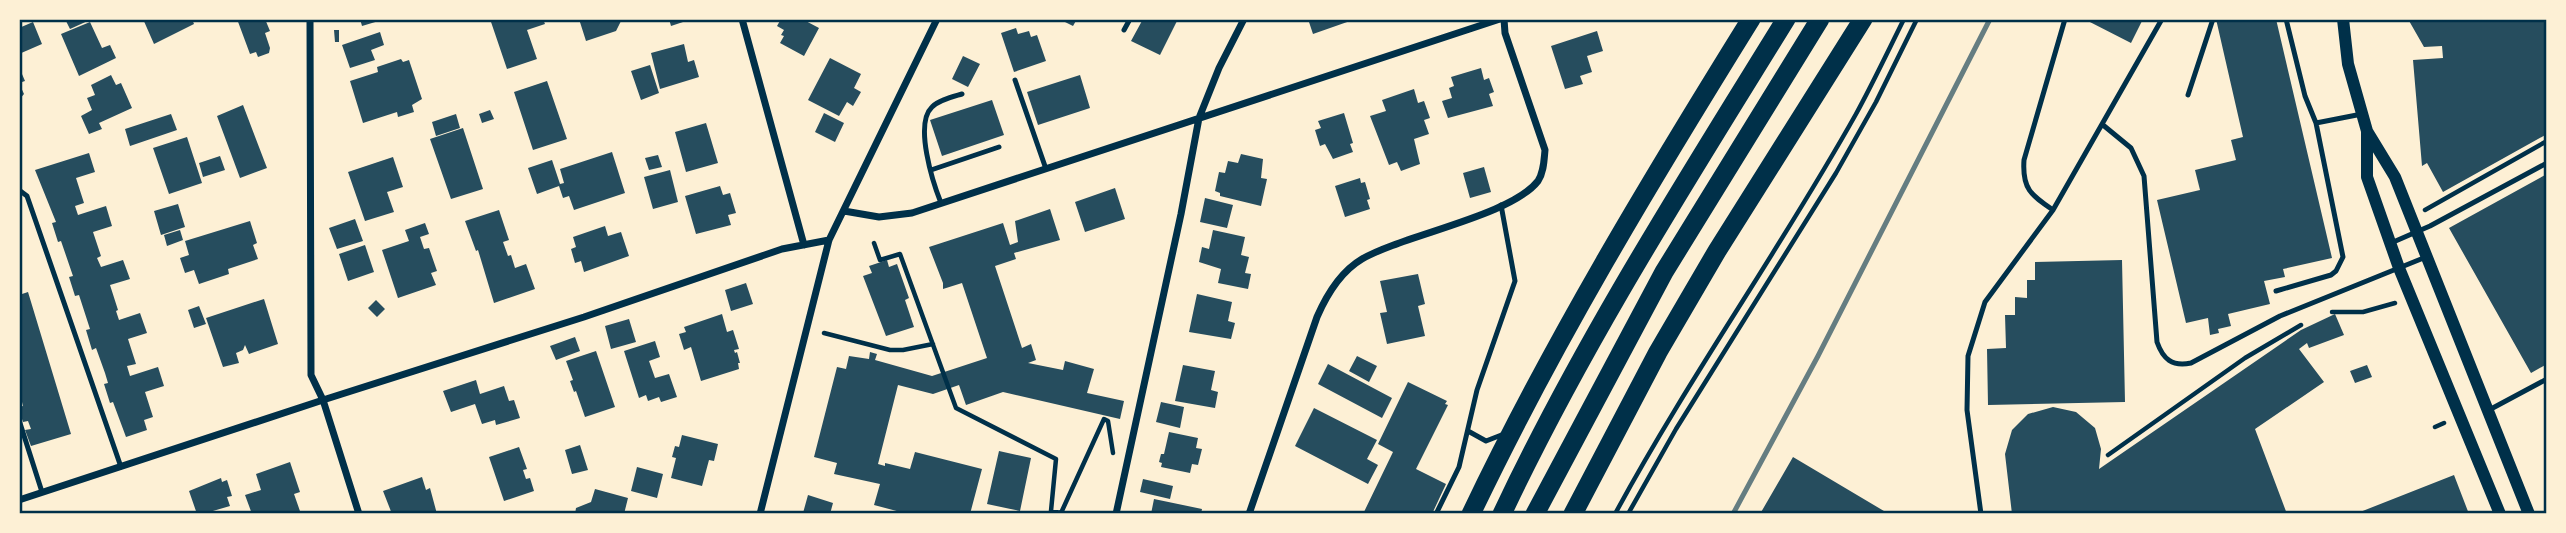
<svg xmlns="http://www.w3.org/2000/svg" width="2566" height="533" font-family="Lato,sans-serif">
  <rect width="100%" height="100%" fill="#fdf0d5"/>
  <path fill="#264d5e" d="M65,19H92L70,29Z
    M143,19H192L194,24L154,44Z
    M237,19H265L270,31L265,33L270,48L269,53L258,57L256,52L250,54Z
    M360,19H382V20L362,26Z
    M490,19H543L545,24L527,30L537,59L507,69Z
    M579,19H622L616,31L586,41Z
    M669,19H689V20L671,26Z
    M781,19H802L819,28L804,56L780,43L784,36L781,35L784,30L777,26Z
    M1059,19H1077L1073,26Z
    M1143,19H1178L1160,55L1131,41Z
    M1308,19H1349L1350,21L1313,34Z
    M2084,19H2143L2131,43Z
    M2216,19H2276L2332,258L2283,269L2285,277L2264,281L2270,304L2228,314L2231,326L2218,329L2219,333L2210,335L2208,318L2186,323L2157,200L2200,190L2195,170L2236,160L2231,140L2243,137Z
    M2408,19H2547V134L2443,192L2427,163L2422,166L2413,60L2443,58L2442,46L2424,47Z
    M33,22L42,44L19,54V28Z
    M90,22L102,48L110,45L116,58L79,76L61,34Z
    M1016,28L1018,34L1029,31L1031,37L1037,35L1046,61L1014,72L1001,33Z
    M334,30H339V42H335Z
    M1597,31L1603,51L1587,56L1592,72L1580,76L1583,84L1565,89L1551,46Z
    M380,32L384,45L371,50L375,60L350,68L342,45Z
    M684,44L688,62L694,60L699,77L660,89L651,53Z
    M963,56L980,64L968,87L952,79Z
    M830,58L861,74L854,88L861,92L853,106L847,102L839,116L808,100Z
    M401,59L403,62L409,60L422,99L412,105L414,112L398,117L397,112L363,123L350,81L378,72L377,67Z
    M650,65L659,93L641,100L631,71Z
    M19,67L25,81L19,83L24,94L19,100Z
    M1481,68L1484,80L1489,78L1494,92L1489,94L1493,106L1448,118L1442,101L1452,98L1449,88L1454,86L1451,77Z
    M111,75L116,85L121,83L132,108L99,123L102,129L89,134L81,116L92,110L87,98L95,95L91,85Z
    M1080,75L1090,108L1038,125L1027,92Z
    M547,81L567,139L533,150L514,92Z
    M1414,89L1418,103L1424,101L1430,118L1424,120L1429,134L1414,139L1420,164L1401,171L1397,162L1389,165L1370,116L1386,111L1382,100Z
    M992,100L1004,135L942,156L930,120Z
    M243,105L267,168L240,178L217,116Z
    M490,110L494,119L482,123L479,114Z
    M824,113L844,123L835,142L815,132Z
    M1344,113L1353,143L1350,144L1353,152L1333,159L1325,144L1320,146L1315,130L1321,128L1318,121Z
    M171,114L177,130L130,146L125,129Z
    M456,114L460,128L436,136L432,122Z
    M706,123L718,163L686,172L675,132Z
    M463,128L483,189L451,199L430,139Z
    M187,137L202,183L169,194L153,148Z
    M612,152L625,193L574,210L569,196L563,198L559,186L537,194L528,168L552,160L560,184L564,183L560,169Z
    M89,153L95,172L76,178L84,203L75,206L78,215L106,206L112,226L93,232L101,256L97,258L101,267L123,260L130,279L110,285L118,310L116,311L119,320L140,313L147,333L128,339L136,364L127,366L130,376L158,367L164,386L145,392L153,417L144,420L147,430L126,437L113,402L110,403L104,384L108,383L105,373L96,348L92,350L86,330L90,329L79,295L75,296L69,277L73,276L61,241L58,242L52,223L56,222L35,170Z
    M1241,154L1263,159L1261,178L1267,179L1261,206L1220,196V193L1215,191L1219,172L1225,173L1228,161L1238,163Z
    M658,155L662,167L649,170L645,158Z
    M220,156L225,170L203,177L199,163Z
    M393,157L403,187L387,192L394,212L365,221L348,172Z
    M1484,167L1491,192L1470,198L1463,173Z
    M670,170L678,202L653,209L644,177Z
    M2547,174V364L2531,373L2449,228Z
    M1360,178L1361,183L1365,182L1370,199L1367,200L1370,209L1345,217L1335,186Z
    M720,186L723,195L730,193L736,213L728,215L731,225L696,234L685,196Z
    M1115,188L1125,219L1085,232L1075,202Z
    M1205,198L1233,205L1227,228L1200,222Z
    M178,204L185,227L161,235L154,211Z
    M1050,209L1060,240L1014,253L1016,259L995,266L1022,348L1031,344L1036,360L1028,363L1063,370L1065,361L1094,369L1087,393L1124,401L1120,419L1003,392L966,405L959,385L933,394L898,385L878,464L885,466V463L910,469L915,452L982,469L970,514L953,511L952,514H908L874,505L880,484L834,474L837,463L814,457L837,367L846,369L849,356L869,359L870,352L877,354L875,360L932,376L987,358L962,283L943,289V283L929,247L1003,223L1010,245L1018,242L1015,221Z
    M499,210L509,240L503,242L508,256L511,255L515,268L526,264L535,289L494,303L478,250L476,251L465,221Z
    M355,219L363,241L337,249L329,228Z
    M250,221L257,243L253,245L258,259L228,269L229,274L199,284L194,270L185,273L180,258L189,255L185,241Z
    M425,223L429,234L420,237L424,249L429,248L437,271L431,273L436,285L398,298L382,250L409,241L405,230Z
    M605,226L608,236L621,232L629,256L584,272L581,261L575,263L571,249L576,247L573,237Z
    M180,230L183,240L167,246L164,235Z
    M1213,230L1245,237L1241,255L1249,257L1245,273L1251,274L1248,289L1218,283L1221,269L1199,262L1202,247L1209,249Z
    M365,245L374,272L348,281L339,254Z
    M887,260L889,267L897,264L909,298L905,300L914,327L886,336L863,276L872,273L869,266Z
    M2122,260L2125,402L1988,405L1987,349L2006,348L2005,315H2015V297L2027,298V280H2035V262Z
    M1418,274L1425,304L1418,306L1425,336L1387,344L1380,313L1387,312L1380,281Z
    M746,283L753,304L731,311L725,290Z
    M28,292L71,434L31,446L25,430L31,429L28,421L23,422L19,410V407L23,406L21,398L19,399V295Z
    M1197,294L1232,302L1228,321L1235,323L1231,339L1189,332Z
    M264,299L278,344L249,354L245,345L243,350L236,353L239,363L223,367L206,318Z
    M376,300L385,309L377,317L368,308Z
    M199,306L206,324L194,328L188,310Z
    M722,314L727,332L733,330L739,349L734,350L735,353L737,352L740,363H738L739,369L701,381L691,347L684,350L679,334L686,332L684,327Z
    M2335,314L2344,335L2309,348L2307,343L2299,349L2324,382L2255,429L2287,514H2012L2005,454L2012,430L2028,414L2053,407L2076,412L2095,428L2101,449L2099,469L2301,330Z
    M629,319L636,342L611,349L605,326Z
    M575,337L580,351L556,360L550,346Z
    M655,341L660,357L649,361L655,378L669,374L677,397L661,402L659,397L648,401L646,395L639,398L624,351Z
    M596,351L615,407L585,417L576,391L574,392L570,381L573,380L566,361Z
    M1357,356L1377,366L1369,382L1349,371Z
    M1328,364L1392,398L1382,418L1318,384Z
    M1183,365L1215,371L1211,390L1218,392L1215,408L1175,401Z
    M2367,365L2372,377L2355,383L2350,371Z
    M476,380L480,394L504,386L509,401L514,400L520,418L496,425L495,420L482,424L475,404L451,412L443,391Z
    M1408,382L1447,401L1445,404L1448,405L1416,469L1446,484L1432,514H1363L1393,452L1378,444Z
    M1161,402L1184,407L1180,428L1156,422Z
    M1314,408L1377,440L1367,459L1378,465L1368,484L1295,446Z
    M1169,432L1198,438L1196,448L1202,449L1198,465L1192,464L1190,473L1161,467L1162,463L1159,462L1161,454H1164Z
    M682,435L718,444L714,461L709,460L702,486L671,478L676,458L672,457L675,446L679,447Z
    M580,445L588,470L572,474L565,450Z
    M519,447L527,469L523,470L526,479L530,478L534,491L504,501L489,457Z
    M999,451L1031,458L1020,511L987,504Z
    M1793,457L1889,514H1760Z
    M290,462L300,492L294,494L301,514H252L245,495L261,490L256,474Z
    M637,467L663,474L657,498L631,491Z
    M2454,475L2469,514H2355Z
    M422,477L426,490L430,488L437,514H392L383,491Z
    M221,478L222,482L227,480L232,496L227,497L230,506L206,513L197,514L189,491Z
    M1143,479L1173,486L1170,499L1140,492Z
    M595,489L628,498L624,514H575L576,508L591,502Z
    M808,495L833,503L830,514L803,513Z
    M1154,499L1202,509L1201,514H1151Z"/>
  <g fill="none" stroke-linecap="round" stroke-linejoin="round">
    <path stroke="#003049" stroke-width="4.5" d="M2425,210L2547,141
      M874,243L880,260L900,254L956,408L1056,459L1051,511L1061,513L1104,419L1108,421L1113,453
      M2332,312H2363L2395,303
      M824,333L890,350H903L933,344
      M2435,427L2444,423
      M2108,455L2245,358L2301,325
      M1615,514C1689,377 1780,250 1856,114C1873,83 1888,51 1904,19
      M1628,514L1676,429L1836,173L1876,102L1917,19"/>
    <path stroke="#003049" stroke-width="5" d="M2286,19L2305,96L2316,123L2362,114
      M1124,30L1130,19
      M1015,80L1046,169
      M2188,95L2213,19
      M2103,125L2131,148L2144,176L2157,342C2163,359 2172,367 2191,363L2280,316L2426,257
      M931,170L999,147
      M19,190L27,196L121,467
      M941,203C933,183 914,124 932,107C939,100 952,97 962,94
      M2053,210C2031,195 2022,189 2024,160L2065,19
      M2391,243L2430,226L2547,163
      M2276,291L2331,275L2336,271L2343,257L2316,123
      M2489,410L2547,379
      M19,420L42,492
      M1468,431L1486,441L1504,434
      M1436,514L1459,467L1477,390L1515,281L1501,205
      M1981,514L1967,410L1968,356L1985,302L2053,210L2162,19"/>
    <path stroke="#003049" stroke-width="7" d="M310,19L311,375L323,400L359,514
      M742,19L804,245
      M844,211L879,217L912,213L1500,19
      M19,500L323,400L584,317L782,249L829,240
      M760,514L829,240L937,19
      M1116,514L1181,214L1199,118L1219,68L1244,19
      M1249,514L1317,317C1327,294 1340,272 1362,259C1403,235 1511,216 1538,181C1544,172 1544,160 1545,150L1505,33L1504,19"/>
    <path stroke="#003049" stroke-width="12" d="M2343,19L2348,64L2367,131V177L2399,268L2500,514
      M2367,131L2395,177L2529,514"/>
    <path stroke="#003049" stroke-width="19" d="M1471,514C1553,342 1651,180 1751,19
      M1502,514C1583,342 1686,181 1786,19
      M1535,514L1664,272L1820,19
      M1573,514L1658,352L1717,251L1863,19"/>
    <path stroke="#657d81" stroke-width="5" d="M1733,514L1818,356L1990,19"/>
  </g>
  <rect width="2566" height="533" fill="none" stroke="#fdf0d5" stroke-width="42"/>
  <rect x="21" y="21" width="2524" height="491" fill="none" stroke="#003049" stroke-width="2.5"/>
</svg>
